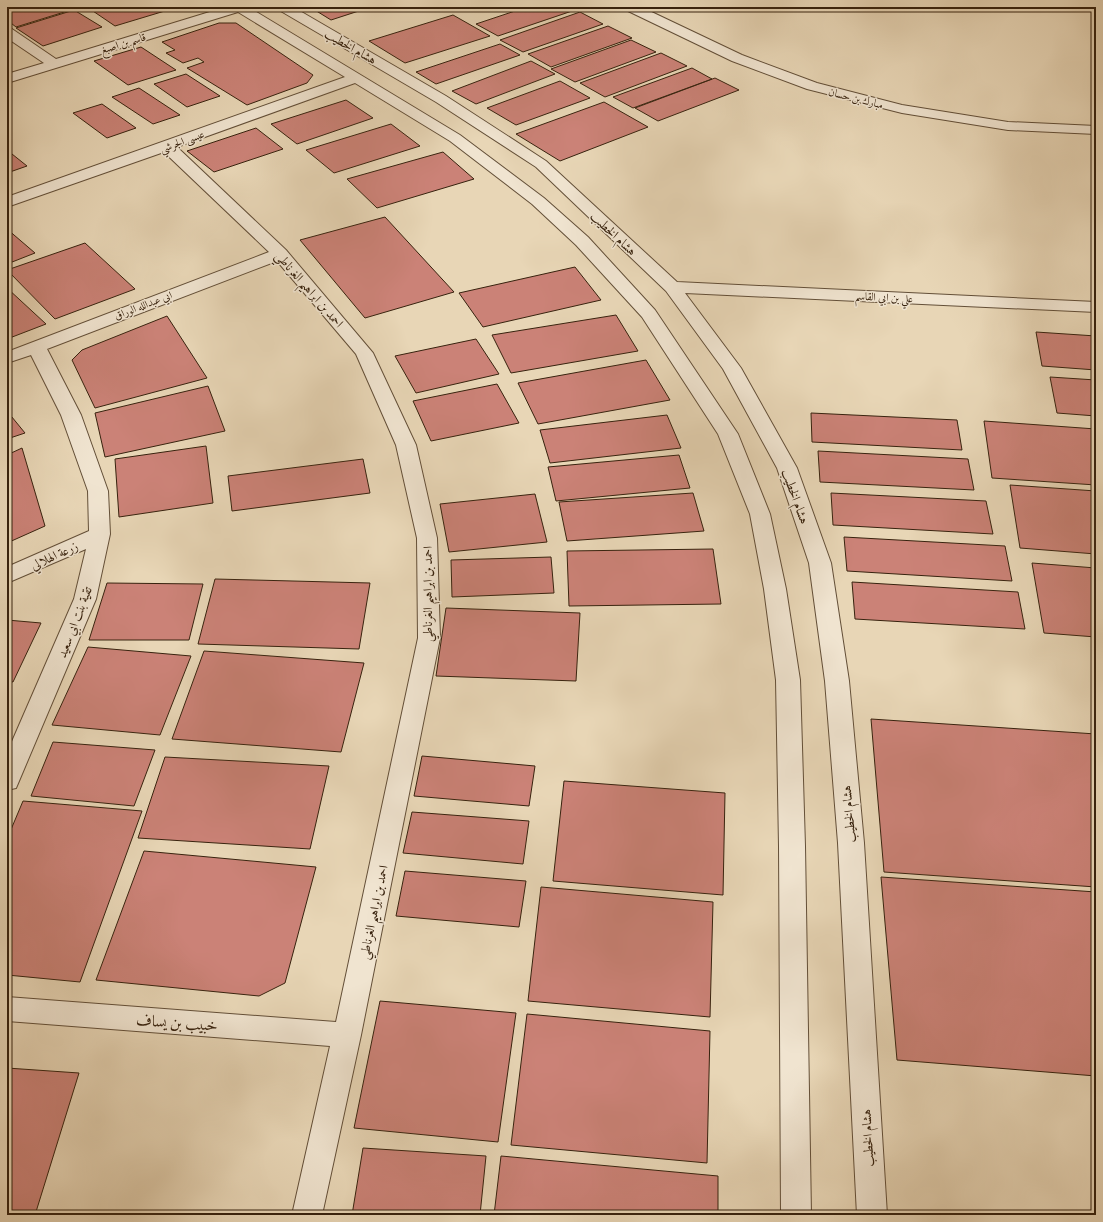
<svg xmlns="http://www.w3.org/2000/svg" width="1103" height="1222" font-family="'Libre Bodoni',Amiri,serif">
  <rect width="100%" height="100%" fill="#e8d6b6"/>
  <filter id="stains"><feTurbulence type="fractalNoise" baseFrequency=".005" numOctaves="4"/><feColorMatrix values="0 0 0 0 .2 0 0 0 0 .09 0 0 0 0 .02 0 0 0 .5 -.17"/></filter>
  <radialGradient id="worn" r=".72"><stop offset=".6" stop-color="#630" stop-opacity="0"/><stop offset="1" stop-color="#630" stop-opacity=".3"/></radialGradient>
  <path fill="#cb8277" stroke="#37220e" d="M7,7H72L74,9L16,27L7,20Z
    M87,7H178L115,26Z
    M310,7H371L331,20Z
    M527,7H574L578,9L498,36L476,24Z
    M74,10L102,27L43,46L16,28Z
    M580,12L603,24L523,52L500,40Z
    M453,15L490,36L405,63L369,41Z
    M219,23H236L313,75L307,83L247,105L187,68L204,62L198,58L183,63L166,53L175,50L162,42Z
    M608,26L632,38L551,67L528,54Z
    M631,40L656,52L575,82L551,69Z
    M500,44L520,55L436,84L416,72Z
    M141,47L176,70L128,85L94,61Z
    M661,53L687,66L605,97L580,83Z
    M531,61L555,74L476,104L452,91Z
    M692,68L712,79L633,108L613,97Z
    M186,74L220,96L187,107L154,84Z
    M715,78L739,90L658,121L635,108Z
    M560,81L590,98L516,125L487,108Z
    M139,88L180,115L153,124L112,97Z
    M346,100L373,118L297,144L271,124Z
    M604,102L648,127L560,161L516,134Z
    M102,104L136,128L107,138L73,113Z
    M391,124L420,146L334,173L306,150Z
    M256,128L283,149L214,172L187,151Z
    M7,150L27,166L7,173Z
    M443,152L474,179L377,208L347,179Z
    M385,217L454,292L365,318L300,240Z
    M7,229L35,253L7,264Z
    M85,243L135,289L55,319L7,270Z
    M575,267L601,300L483,327L459,293Z
    M7,288L46,324L7,339Z
    M616,315L638,351L511,373L492,335Z
    M167,316L207,378L95,408L72,360L82,350Z
    M1036,332L1096,336V370L1042,366Z
    M476,339L499,374L416,393L395,356Z
    M646,360L670,400L538,424L518,383Z
    M1050,377L1096,380V416L1057,413Z
    M497,384L519,423L431,441L413,401Z
    M208,386L225,431L105,457L95,413Z
    M7,411L25,433L7,439Z
    M811,413L957,420L962,450L812,442Z
    M667,415L681,448L550,463L540,430Z
    M984,421L1096,429V485L992,478Z
    M206,446L213,503L119,517L115,459Z
    M22,448L45,526L7,543V455Z
    M818,451L968,459L974,490L820,482Z
    M679,455L690,488L556,501L548,467Z
    M363,459L370,493L232,511L228,476Z
    M1010,485L1096,491V554L1020,548Z
    M693,493L704,531L567,541L559,502Z
    M831,493L986,501L993,534L833,525Z
    M535,494L547,542L449,552L440,504Z
    M844,537L1005,546L1012,581L847,571Z
    M713,549L721,604L569,606L567,551Z
    M551,557L554,593L452,597L451,560Z
    M1032,563L1096,568V637L1044,633Z
    M215,579L370,583L359,649L198,644Z
    M852,582L1018,592L1025,629L855,619Z
    M107,583L203,584L189,640H89Z
    M446,608L580,613L576,681L436,676Z
    M7,620L41,623L13,682L7,681Z
    M88,647L191,656L160,735L52,725Z
    M204,651L364,663L341,752L172,739Z
    M871,719L1096,734V887L884,872Z
    M53,742L155,750L134,806L31,796Z
    M422,756L535,766L529,806L414,796Z
    M165,757L329,766L310,849L138,838Z
    M564,781L725,793L723,895L553,881Z
    M23,801L142,811L80,982L7,975V839Z
    M412,812L529,821L523,864L403,853Z
    M144,851L316,867L285,983L259,996L96,980Z
    M405,871L526,881L519,927L396,916Z
    M881,877L1096,892V1076L897,1060Z
    M541,887L713,902L710,1017L528,1001Z
    M380,1001L516,1013L498,1142L354,1128Z
    M527,1014L710,1031L707,1163L511,1145Z
    M7,1068L79,1073L35,1215H7Z
    M363,1148L486,1156L480,1215H352Z
    M501,1156L718,1176V1215H494Z"/>
  <g fill="none" stroke-linecap="round" stroke-linejoin="round">
    <defs>
      <path id="minor" d="M226,7H248L460,135L544,198L588,237L655,310L738,434L770,514L786,589L800,680L805,846L811,1215H781L779,846L776,680L764,589L750,514L718,434L642,317L576,245L532,204L450,141L355,83L177,147L286,250L373,353L416,445L437,538L440,638L361,1035L322,1215H292L330,1046L7,1021V997L336,1022L418,638L417,538L396,445L356,354L277,261L47,349L81,415L108,491L110,534L96,599L19,781L16,788L7,790V753L74,599L86,549L7,583V567L89,531L88,491L61,415L31,355L7,363V352L269,252L164,152L7,207V197L345,77L238,12L7,83V74L44,63L7,38V28L12,29L56,59Z
        M277,7H293L446,96L546,161L677,282L1096,302V312L685,293L741,368L797,468L831,563L849,681L864,843L887,1215H857L838,843L825,681L809,563L777,468L723,369L666,291L536,167L436,102L279,10Z
        M624,7H641L742,55L817,83L902,105L1008,122L1096,126V134L1008,130L902,113L807,89L732,61L626,10Z"/>
    </defs>
    <use href="#minor" stroke="#634f38" stroke-width="2"/>
    <use href="#minor" fill="#f0e4d0" fill-rule="evenodd"/>
  </g>
  <g text-anchor="middle" stroke-width="3" stroke-linejoin="round" paint-order="stroke">
    <g font-size="11" fill="#37220e" stroke="#f0e4d0">
      <text transform="translate(123 43) rotate(-17)" y="4">قاسم بن اصبغ</text>
      <text transform="translate(856 98) rotate(14)" y="4">مبارك بن حسان</text>
      <text transform="translate(182 141) rotate(-20)" y="4">عيسى الجرشي</text>
      <text transform="translate(884 297) rotate(3)" y="4">علي بن ابي القاسم</text>
      <text transform="translate(143 305) rotate(-21)" y="4">ابي عبدالله الوراق</text>
    </g>
    <g font-size="13" fill="#37220e" stroke="#f0e4d0">
      <text transform="translate(351 46) rotate(30)" y="5">هشام الخطيب</text>
      <text transform="translate(614 233) rotate(43)" y="5">هشام الخطيب</text>
      <text transform="translate(310 289) rotate(49)" y="5">احمد بن ابراهيم الغرناطي</text>
      <text transform="translate(796 496) rotate(70)" y="5">هشام الخطيب</text>
      <text transform="translate(54 555) rotate(-25)" y="5">زرعة الهلالي</text>
      <text transform="translate(427 594) rotate(-90)" y="5">احمد بن ابراهيم الغرناطي</text>
      <text transform="translate(74 622) rotate(-69)" y="5">تقية بنت ابي سعيد</text>
      <text transform="translate(848 814) rotate(-95)" y="5">هشام الخطيب</text>
      <text transform="translate(373 912) rotate(-78)" y="5">احمد بن ابراهيم الغرناطي</text>
      <text transform="translate(867 1138) rotate(-93)" y="5">هشام الخطيب</text>
    </g>
    <g font-size="16" fill="#37220e" stroke="#f0e4d0">
      <text transform="translate(177 1022) rotate(4)" y="6">خبيب بن يساف</text>
    </g>
  </g>
  <rect width="1103" height="1222" fill="none" stroke="#e8d6b6" stroke-width="24"/>
  <rect x="8" y="8" width="1087" height="1206" fill="none" stroke="#37220e" stroke-width="2"/>
  <rect x="12" y="12" width="1079" height="1198" fill="none" stroke="#37220e"/>
  <rect width="100%" height="100%" filter="url(#stains)"/>
  <rect width="100%" height="100%" fill="url(#worn)"/>
</svg>
